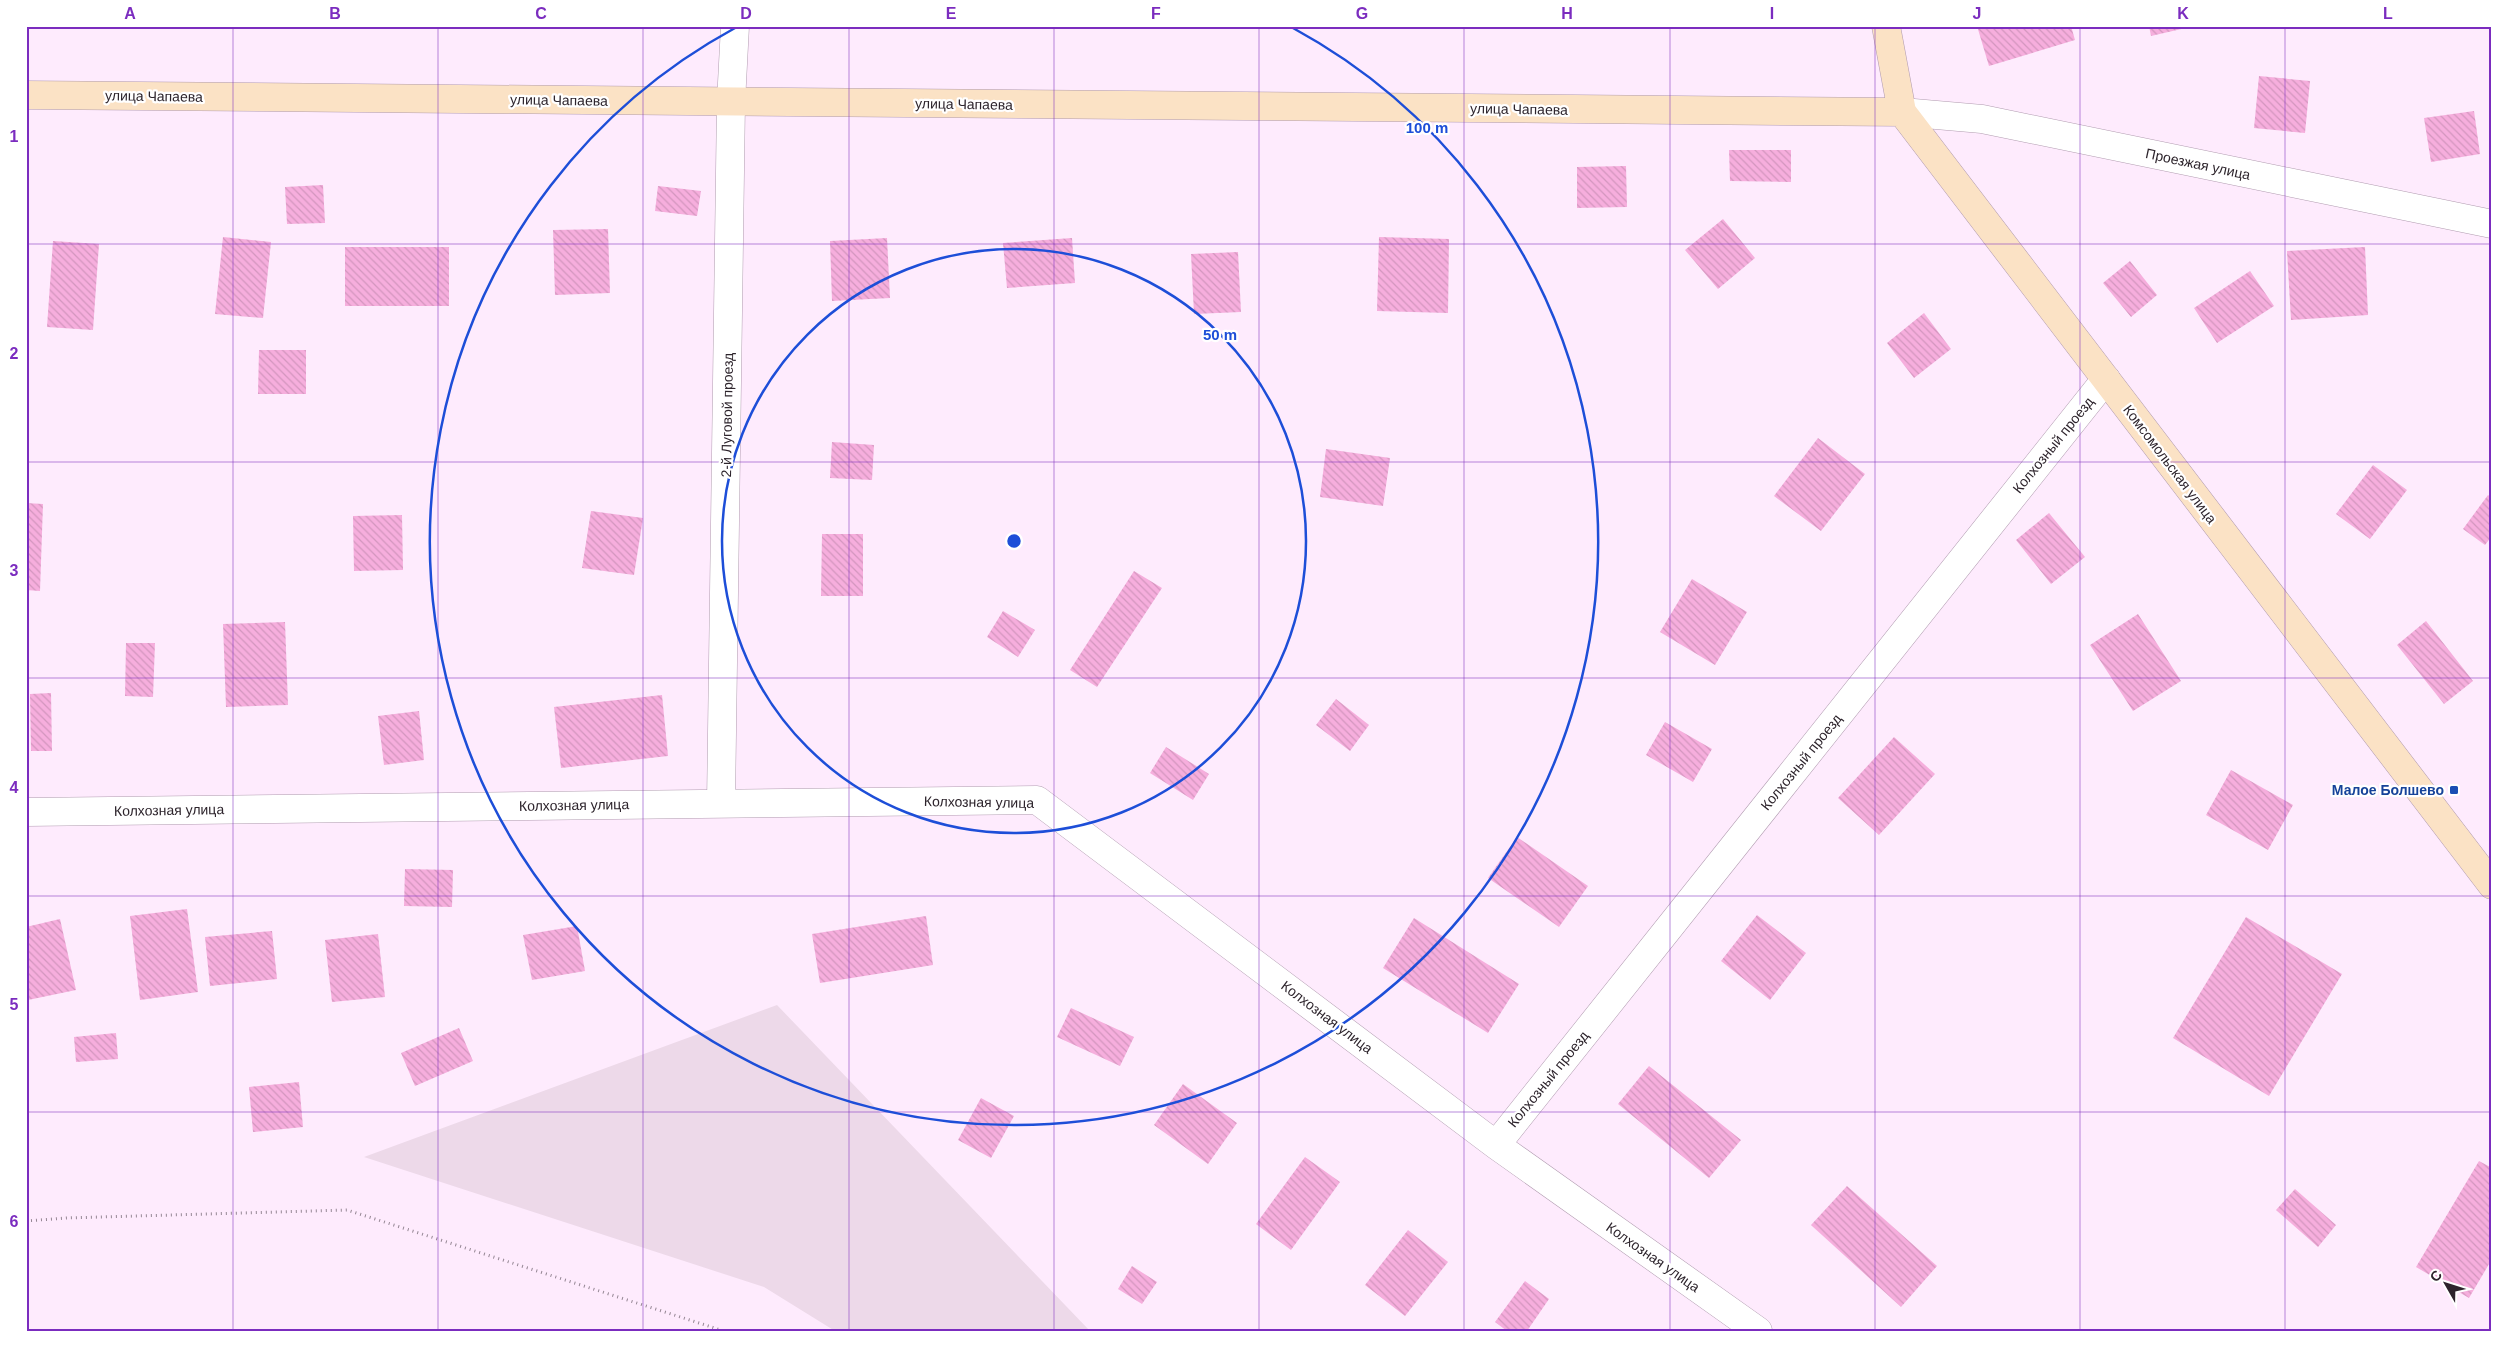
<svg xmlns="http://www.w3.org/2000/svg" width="2518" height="1357" font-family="Helvetica,sans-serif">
  <defs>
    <pattern id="building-back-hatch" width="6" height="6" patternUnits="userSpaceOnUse" patternTransform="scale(1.25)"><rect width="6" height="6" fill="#f6aedd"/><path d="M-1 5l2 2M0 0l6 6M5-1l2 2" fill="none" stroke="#d396be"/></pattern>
  </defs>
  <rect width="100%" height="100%" fill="#feebfd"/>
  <path fill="#edd9e9" d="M777,1005L1090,1331H835L764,1287L364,1157Z"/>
  <path fill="url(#building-back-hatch)" d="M1977,26H2071L2075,40L1989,66Z
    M2149,26H2190V27L2151,36Z
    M2259,76L2310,81L2305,133L2254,128Z
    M2474,111L2480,154L2431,162L2424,118Z
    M1729,150H1791V182L1730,181Z
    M1626,166L1627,207L1577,208V167Z
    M323,185L325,223L287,224L285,187Z
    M658,186L701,191L697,216L655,211Z
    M1723,219L1755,258L1718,289L1685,250Z
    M608,229L610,293L555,295L553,230Z
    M223,237L271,242L263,318L215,314Z
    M1379,237L1449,239L1448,313L1377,311Z
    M887,238L890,298L832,301L830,241Z
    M1072,238L1075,283L1007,288L1003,243Z
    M53,241L99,244L93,330L47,327Z
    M345,247H449V306H345Z
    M2365,247L2368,315L2291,320L2287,251Z
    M1238,252L1241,312L1194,314L1191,254Z
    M2130,261L2157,295L2131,317L2103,283Z
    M2250,271L2274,306L2217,343L2194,308Z
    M1924,313L1951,349L1914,378L1887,343Z
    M259,350H306V394H258Z
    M1818,438L1865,474L1821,531L1774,496Z
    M832,442L874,445L872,480L830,478Z
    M1326,449L1390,458L1383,506L1320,497Z
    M2373,465L2407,490L2370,539L2336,514Z
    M2488,495L2492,498V536L2485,545L2463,529Z
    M26,503L43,504L40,591L26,590Z
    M591,511L643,518L634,575L582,568Z
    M2049,513L2085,557L2051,584L2016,540Z
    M402,515L403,570L354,571L353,516Z
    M822,534H863V596H821Z
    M1134,571L1162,588L1097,687L1070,670Z
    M1692,579L1747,612L1715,665L1660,632Z
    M1003,611L1035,630L1018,657L987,637Z
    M2138,614L2181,681L2133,711L2090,645Z
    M2426,621L2473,681L2444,704L2397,645Z
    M285,622L288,705L226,707L223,624Z
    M126,643H155L153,697L125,696Z
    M51,693L52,751H31L30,694Z
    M662,695L668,756L561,768L554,707Z
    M1336,699L1369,725L1350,751L1316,725Z
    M419,711L424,760L384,765L378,716Z
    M1665,722L1712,749L1693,782L1646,755Z
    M1894,737L1935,774L1879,835L1838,798Z
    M1166,747L1209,774L1193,800L1150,773Z
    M2231,770L2293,805L2268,850L2206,815Z
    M1517,837L1588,886L1559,927L1488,878Z
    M405,869L453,870L452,907L404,906Z
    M187,909L198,992L140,1000L130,916Z
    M1757,915L1806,953L1770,1000L1721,961Z
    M926,916L933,965L820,983L812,934Z
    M2246,917L2342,974L2269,1096L2173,1038Z
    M1414,918L1519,984L1488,1033L1383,968Z
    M60,919L76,990L28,1000L26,927Z
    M577,926L585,971L532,980L523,935Z
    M272,931L277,979L210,986L205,937Z
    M378,934L385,997L332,1002L325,940Z
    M1071,1008L1134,1037L1120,1066L1057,1037Z
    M459,1028L473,1061L415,1086L401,1053Z
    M116,1033L118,1059L76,1062L74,1037Z
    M1649,1066L1741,1140L1709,1178L1618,1104Z
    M299,1082L303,1127L253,1132L249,1087Z
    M1183,1084L1237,1123L1208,1164L1154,1125Z
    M981,1098L1014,1116L991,1158L958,1140Z
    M1305,1157L1340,1182L1291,1250L1256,1224Z
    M2479,1161L2492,1168V1259L2469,1298L2416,1267Z
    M1847,1186L1937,1266L1901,1307L1811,1225Z
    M2295,1189L2336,1225L2318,1247L2276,1210Z
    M1408,1230L1448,1262L1405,1316L1365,1285Z
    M1132,1266L1157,1282L1142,1304L1118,1289Z
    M1525,1281L1549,1299L1527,1331H1507L1495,1322Z"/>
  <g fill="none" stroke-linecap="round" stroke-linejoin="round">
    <defs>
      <path id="street" d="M1902,112L1982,119L2492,224
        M721,803L731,102L735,26
        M26,812L1037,800L1496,1145L1758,1331
        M1496,1145L2106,379"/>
      <path id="secondary" d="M1886,26L1902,112L2492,885
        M26,95L1902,112"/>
    </defs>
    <use href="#street" stroke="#b19cb0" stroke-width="29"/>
    <use href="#secondary" stroke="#b19cb0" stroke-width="29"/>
    <path stroke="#948693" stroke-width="3" stroke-dasharray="1 4" stroke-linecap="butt" d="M26,1221L66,1218L347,1210L724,1331"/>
    <use href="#street" stroke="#fff" stroke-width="28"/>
    <use href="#secondary" stroke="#fbe2c5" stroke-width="28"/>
  </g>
  <path fill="none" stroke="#7b2cbf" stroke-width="1" stroke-opacity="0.55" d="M233,26V1331M438,26V1331M643,26V1331M849,26V1331M1054,26V1331M1259,26V1331M1464,26V1331M1670,26V1331M1875,26V1331M2080,26V1331M2285,26V1331M26,244H2492M26,462H2492M26,678H2492M26,896H2492M26,1112H2492"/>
  <g fill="none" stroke="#1d4ed8" stroke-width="2.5">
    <circle cx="1014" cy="541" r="292"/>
    <path d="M1293 28A584 584 0 1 1 735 28"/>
  </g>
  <rect fill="#1a4fb4" stroke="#fff" stroke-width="2" x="2449" y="785" width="10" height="10" rx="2.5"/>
  <g text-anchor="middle" stroke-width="4.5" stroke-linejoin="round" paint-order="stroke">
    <g font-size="14" fill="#2d242c" stroke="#fff">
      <text transform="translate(154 96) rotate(1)" y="5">улица Чапаева</text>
      <text transform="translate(559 100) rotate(1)" y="5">улица Чапаева</text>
      <text transform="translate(964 104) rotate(1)" y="5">улица Чапаева</text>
      <text transform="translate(1519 109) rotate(1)" y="5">улица Чапаева</text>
      <text transform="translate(2198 164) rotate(12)" y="5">Проезжая улица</text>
      <text transform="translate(727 415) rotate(-89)" y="5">2-й Луговой проезд</text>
      <text transform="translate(2053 445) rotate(-51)" y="5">Колхозный проезд</text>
      <text transform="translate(2170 464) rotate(53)" y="5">Комсомольская улица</text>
      <text transform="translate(1801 762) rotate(-51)" y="5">Колхозный проезд</text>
      <text transform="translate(979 802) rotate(1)" y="5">Колхозная улица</text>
      <text transform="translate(574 805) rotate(-1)" y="5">Колхозная улица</text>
      <text transform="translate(169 810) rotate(-1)" y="5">Колхозная улица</text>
      <text transform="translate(1327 1017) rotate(37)" y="5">Колхозная улица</text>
      <text transform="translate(1548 1079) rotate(-51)" y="5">Колхозный проезд</text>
      <text transform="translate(1653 1257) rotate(35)" y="5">Колхозная улица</text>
    </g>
    <g font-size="14" font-weight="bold" fill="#164399" stroke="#fff" text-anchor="end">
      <text x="2444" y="795">Малое Болшево</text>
    </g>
  </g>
  <circle cx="1014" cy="541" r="8" fill="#1d4ed8" stroke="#fff" stroke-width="2.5"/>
  <g font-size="15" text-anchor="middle" font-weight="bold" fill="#1d4ed8" stroke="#fff" stroke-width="4.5" stroke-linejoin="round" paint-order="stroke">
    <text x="1427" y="133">100 m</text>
    <text x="1220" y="340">50 m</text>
  </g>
  <rect width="2518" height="1357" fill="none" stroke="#ffffff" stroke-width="55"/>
  <g transform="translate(2446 1284) rotate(309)" stroke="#ffffff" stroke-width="4" paint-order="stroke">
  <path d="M0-4L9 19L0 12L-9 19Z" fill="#2d242c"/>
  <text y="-8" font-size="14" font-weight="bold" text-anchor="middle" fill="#2d242c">С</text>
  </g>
  <rect x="28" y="28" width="2462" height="1302" fill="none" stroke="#7b2cbf" stroke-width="2"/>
  <g font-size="16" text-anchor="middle" font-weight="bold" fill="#7b2cbf">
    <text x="130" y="19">A</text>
    <text x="335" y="19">B</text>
    <text x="541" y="19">C</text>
    <text x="746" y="19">D</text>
    <text x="951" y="19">E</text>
    <text x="1156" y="19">F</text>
    <text x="1362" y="19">G</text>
    <text x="1567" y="19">H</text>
    <text x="1772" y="19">I</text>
    <text x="1977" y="19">J</text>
    <text x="2183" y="19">K</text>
    <text x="2388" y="19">L</text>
    <text x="14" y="142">1</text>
    <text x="14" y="359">2</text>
    <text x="14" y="576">3</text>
    <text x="14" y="793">4</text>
    <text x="14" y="1010">5</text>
    <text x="14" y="1227">6</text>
  </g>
</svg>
